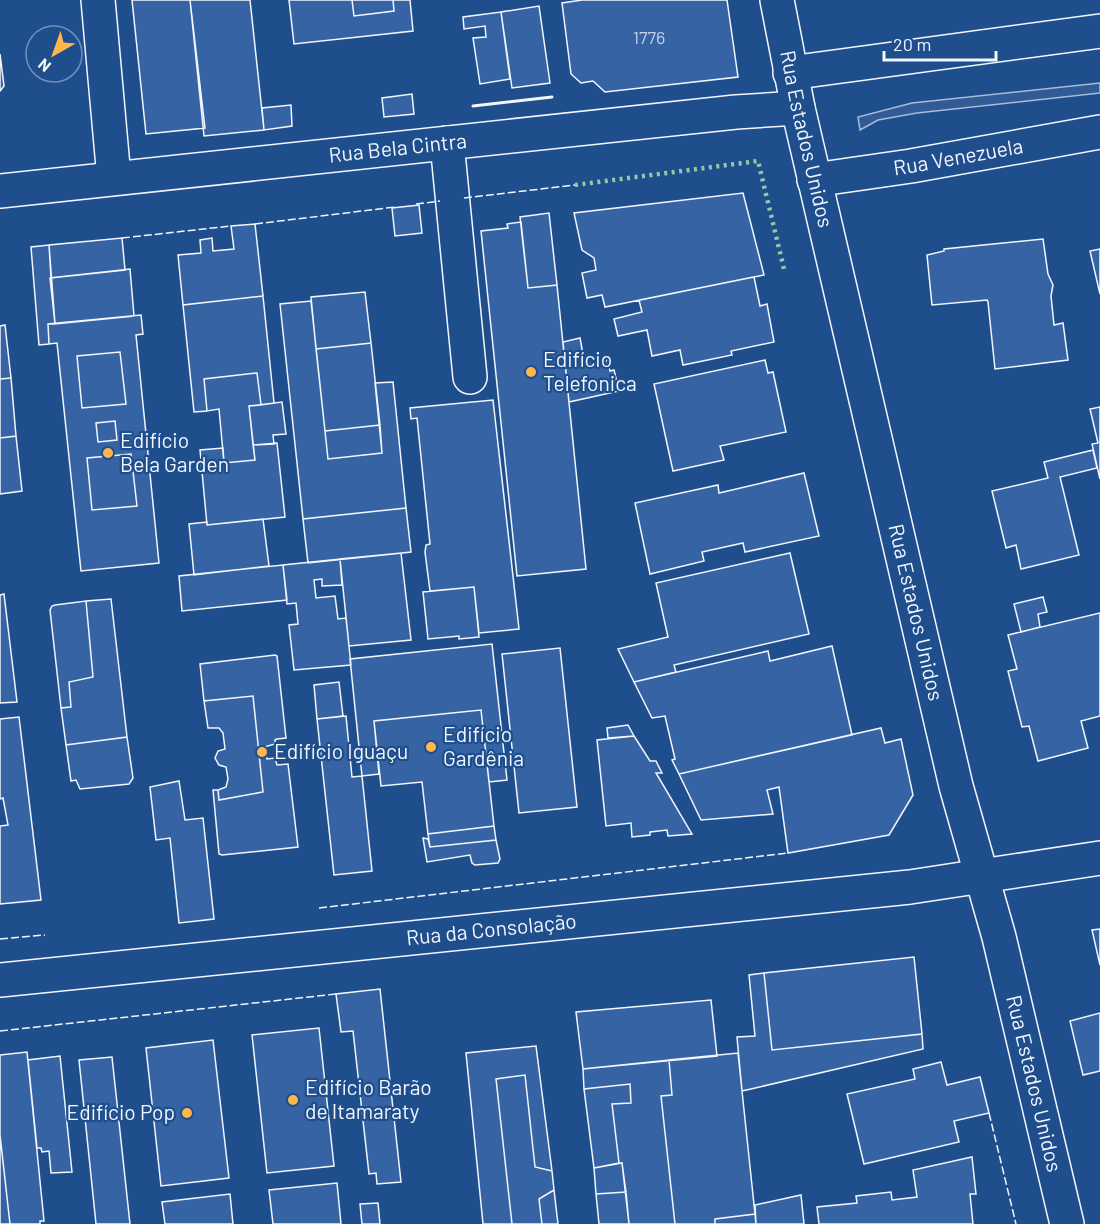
<svg xmlns="http://www.w3.org/2000/svg" width="1100" height="1224" font-family="Barlow,sans-serif">
  <rect width="100%" height="100%" fill="#1f4e8c"/>
  <path fill="#305b95" stroke="#a8bbd7" stroke-width="1.5" d="M1100,83V93L917,113L878,120L860,130L858,117L912,103Z"/>
  <path fill="#3563a3" stroke="#f2f6ff" stroke-width="1.5" d="M132,0H190L205,128L146,134Z
    M190,0H250L264,130L204,136Z
    M289,0H352L354,16L394,11L393,0H410L413,31L294,44Z
    M352,0H393L394,11L354,16Z
    M582,0H727L738,77L605,92L593,81L581,83L571,74L562,3Z
    M539,6L550,83L512,88L501,12Z
    M501,12L510,79L480,84L473,38L486,37L485,26L464,29L463,17Z
    M0,54L4,86L0,91Z
    M412,94L414,114L384,117L382,98Z
    M291,105L292,126L264,130L262,108Z
    M743,193L764,275L605,307L602,295L587,298L582,273L596,270L594,258L582,250L574,213Z
    M419,205L422,233L395,236L392,208Z
    M549,213L557,285L528,288L520,217Z
    M521,222L528,288L557,285L586,569L517,576L481,231L508,228L507,224Z
    M255,224L263,296L183,305L178,255L201,253L200,240L212,238L213,251L234,249L231,226Z
    M122,238L125,270L51,278L49,245Z
    M1043,239L1048,274L1053,285L1051,296L1054,325L1063,323L1068,360L995,369L988,302L987,300L932,305L927,255L944,251V249Z
    M49,245L55,324H48L49,344L39,345L31,247Z
    M1100,249V294L1090,251Z
    M130,269L134,316L55,324L50,278Z
    M754,277L760,306L767,304L774,342L731,351L732,355L683,365L680,350L652,356L647,330L618,336L614,319L642,312L639,300Z
    M365,292L371,343L316,349L311,297Z
    M263,296L274,403L261,405L257,373L204,379L207,411L194,412L183,305Z
    M311,301L328,459L382,453L375,383L393,382L406,508L303,519L280,304Z
    M141,315L143,334L136,335L159,563L81,571L57,343L49,344L48,324Z
    M5,325L11,378L0,379V326Z
    M580,338L585,365L607,360L610,371L614,370L619,391L569,402L563,342Z
    M371,343L380,425L325,431L316,349Z
    M120,352L126,404L82,408L77,356Z
    M765,360L768,373L773,372L786,432L720,446L724,460L673,471L654,384Z
    M257,373L261,405L249,406L255,460L224,463L219,409L207,411L204,379Z
    M11,378L16,436L0,438V379Z
    M493,400L519,629L479,633L474,587L430,591L425,552L426,545L430,544L417,418L411,419L410,408Z
    M282,402L286,434L273,435L274,444L253,445L249,406Z
    M1100,407V479L1092,444L1098,443L1090,409Z
    M115,421L117,440L98,442L96,423Z
    M380,425L382,453L328,459L325,431Z
    M16,436L22,491L0,494V438Z
    M277,443L285,517L207,525L200,450L223,448L224,463L255,460L253,445Z
    M1093,450L1097,468L1060,477L1079,555L1021,569L1016,545L1006,548L992,491L1048,478L1044,462Z
    M131,454L137,506L92,510L87,458Z
    M804,473L819,536L745,552L743,543L702,552L704,561L650,574L635,503L718,485L719,493Z
    M406,508L411,552L308,563L303,519Z
    M263,519L269,566L194,575L189,524L207,522V525Z
    M401,553L411,640L349,646L340,559Z
    M790,553L809,634L674,665L676,672L634,682L618,649L668,637L656,583Z
    M340,559L342,585L322,586V579L314,580L316,598L335,596L338,619L346,618L351,665L294,670L289,625L298,624L296,603L287,604L283,565Z
    M283,565L287,600L182,611L179,576Z
    M474,587L479,637L459,639V636L428,639L423,592Z
    M4,594L17,702L0,703V595Z
    M1043,597L1047,612L1038,614L1040,627L1021,632L1014,604Z
    M111,599L127,737L66,745L61,708L71,707L69,682L93,677L86,601Z
    M86,601L93,677L69,682L71,707L61,708L50,610L52,606L55,605Z
    M1100,613V716L1081,721L1088,748L1038,761L1029,726L1022,727L1008,671L1017,669L1008,635Z
    M492,644L507,780L489,782L481,710L374,721L379,774L362,776L350,659Z
    M832,646L852,735L679,774L672,760L675,759L665,716L652,718L634,682L768,651L770,661Z
    M560,648L577,807L519,813L502,654Z
    M275,655L277,656L286,738L277,739L275,740V744L264,747L267,759L275,758L277,765L288,764L298,847L222,855L219,854L213,790H218L219,800L263,792L253,696L204,701L200,664Z
    M339,682L343,716L317,719L314,685Z
    M253,696L263,792L219,800L218,790L226,787L228,779L226,767L219,765L215,758L218,751L225,749L223,733L219,728H208L204,701Z
    M481,710L494,826L428,834L422,782L381,786L374,721Z
    M346,716L352,777L362,776L372,871L334,875L317,719Z
    M19,717L41,900L0,904V826L8,825L3,798L0,799V719Z
    M628,725L634,736L608,738L607,728Z
    M881,728L885,743L901,739L913,795L889,835L788,853L779,787L767,790L773,814L701,820L679,774Z
    M634,736L650,761H656L662,773H656L692,834L668,836L667,830L650,832V835L632,837L631,823L606,826L597,740Z
    M127,737L133,778L129,784L80,789L76,780L71,781L66,745Z
    M179,781L185,820L203,818L214,919L179,923L170,838L156,840L150,787Z
    M494,826L496,840L430,847L428,834Z
    M423,838L428,839L430,847L496,840L500,859L498,863L475,865L472,863L470,855L427,862Z
    M1100,929V965L1092,930Z
    M914,957L922,1034L772,1050L764,973Z
    M764,973L772,1050L922,1034L923,1049L742,1091L737,1037L755,1036L749,975Z
    M380,989L401,1182L377,1184L376,1173L369,1174L353,1031L341,1032L336,994Z
    M711,1000L717,1056L583,1069L576,1012Z
    M1100,1013V1071L1083,1075L1070,1021Z
    M319,1028L334,1166L267,1173L252,1035Z
    M213,1040L229,1178L161,1186L146,1048Z
    M536,1046L552,1171L535,1167L525,1075L496,1079L512,1224H483L466,1053Z
    M27,1052L44,1221H40V1224H10L0,1135V1055Z
    M738,1053L755,1214L715,1219V1224H675L661,1096L672,1095L669,1060Z
    M60,1056L72,1172L51,1173L49,1151L42,1152L41,1148H37L28,1060Z
    M112,1057L130,1224H96L79,1060Z
    M669,1060L672,1095L661,1096L675,1224H629L622,1163H619L612,1104L631,1103L630,1084L584,1089L583,1069Z
    M941,1062L947,1085L980,1077L989,1113L954,1121L959,1142L864,1164L847,1094L915,1079L913,1069Z
    M525,1075L535,1167L552,1171L554,1190L539,1199L542,1224H512L496,1079Z
    M630,1084L631,1103L612,1104L619,1163L594,1168L584,1089Z
    M0,1135L10,1224H0Z
    M972,1157L976,1194H970L973,1224H819L817,1207L857,1203L856,1196L891,1192L892,1200L917,1197L913,1170Z
    M622,1163L626,1192L596,1194L594,1168Z
    M337,1183L341,1224H273L269,1190Z
    M554,1190L558,1224H542L539,1199Z
    M626,1192L629,1224H599L596,1194Z
    M230,1194L233,1224H165L162,1202Z
    M801,1195L804,1224H756L755,1205Z
    M378,1203L380,1224H362L360,1204Z
    M755,1214L756,1224H715V1219Z"/>
  <g fill="none" stroke-linecap="round" stroke-linejoin="round">
    <defs>
      <g id="minor">
        <path d="M98,0L114,178"/>
        <path d="M790,73L1100,31"/>
        <path d="M447,143L470,377"/>
        <path id="s1" d="M814,180L911,166L1100,132"/>
        <path id="s2" d="M0,191L736,112L798,108"/>
        <path id="s3" d="M0,980L910,887L1100,858"/>
      </g>
      <g id="major">
        <path id="s4" d="M777,0L798,108L956,786L999,937L1067,1224"/>
      </g>
    </defs>
    <use href="#minor" stroke="#f2f6ff" stroke-width="36"/>
    <use href="#major" stroke="#f2f6ff" stroke-width="36"/>
    <use href="#minor" stroke="#1f4e8c" stroke-width="33"/>
    <use href="#major" stroke="#1f4e8c" stroke-width="33"/>
    <path stroke="#97c8a6" stroke-width="4.5" stroke-dasharray="3 4.5" stroke-linecap="butt" d="M575,185L758,161L784,269"/>
    <path stroke="#f2f6ff" stroke-width="1.5" stroke-dasharray="8 3" stroke-linecap="butt" d="M464,198L575,185
      M416,204L440,201
      M255,224L395,207
      M122,238L231,226
      M319,908L788,853
      M0,939L45,935
      M0,1031L336,994
      M989,1113L1016,1224"/>
    <path stroke="#f2f6ff" stroke-width="3" d="M473,106L552,97"/>
  </g>
  <g fill="#ffb74d" stroke="#1f4e8c" stroke-width="2">
    <circle cx="531" cy="372" r="6"/>
    <circle cx="108" cy="453" r="6"/>
    <circle cx="431" cy="747" r="6"/>
    <circle cx="262" cy="752" r="6"/>
    <circle cx="293" cy="1100" r="6"/>
    <circle cx="187" cy="1113" r="6"/>
  </g>
  <g text-anchor="middle" stroke-width="4.5" stroke-linejoin="round" paint-order="stroke">
    <g font-size="18" fill="#c3d1e8">
      <text x="649" y="44">1776</text>
    </g>
    <g font-size="21" fill="#f2f6ff" stroke="#1f4e8c">
      <text dy="7" stroke="none"><textPath href="#s4" startOffset="142">Rua Estados Unidos</textPath></text>
      <text dy="7" stroke="none"><textPath href="#s2" startOffset="400">Rua Bela Cintra</textPath></text>
      <text dy="7" stroke="none"><textPath href="#s1" startOffset="146">Rua Venezuela</textPath></text>
      <text dy="7" stroke="none"><textPath href="#s4" startOffset="628">Rua Estados Unidos</textPath></text>
      <text dy="7" stroke="none"><textPath href="#s3" startOffset="494">Rua da Consolação</textPath></text>
      <text dy="7" stroke="none"><textPath href="#s4" startOffset="1114">Rua Estados Unidos</textPath></text>
    </g>
    <g font-size="21" fill="#f2f6ff" stroke="#1f4e8c" text-anchor="start">
      <text x="543" y="367">Edifício<tspan x="543" dy="24">Telefonica</tspan></text>
      <text x="120" y="448">Edifício<tspan x="120" dy="24">Bela Garden</tspan></text>
      <text x="443" y="742">Edifício<tspan x="443" dy="24">Gardênia</tspan></text>
      <text x="274" y="759">Edifício Iguaçu</text>
      <text x="305" y="1095">Edifício Barão<tspan x="305" dy="24">de Itamaraty</tspan></text>
      <text x="175" y="1120" text-anchor="end">Edifício Pop</text>
    </g>
  </g>
  <g transform="translate(54 54) rotate(220)"><circle r="28" fill="#1f4e8c" stroke="#7391ba" stroke-width="1.5"/>
  <path d="M0-4.5L10 22L0 15L-10 22Z" fill="#ffb74d"/>
  <text y="-9" font-size="16" font-weight="bold" text-anchor="middle" fill="#f2f6ff">N</text>
  </g>
  <path d="M884 51v9h112v-9" fill="none" stroke="#f2f6ff" stroke-width="3"/>
  <text x="893" y="51" font-size="18" fill="#f2f6ff" stroke="#1f4e8c" stroke-width="4.5" paint-order="stroke">20 m</text>
</svg>
